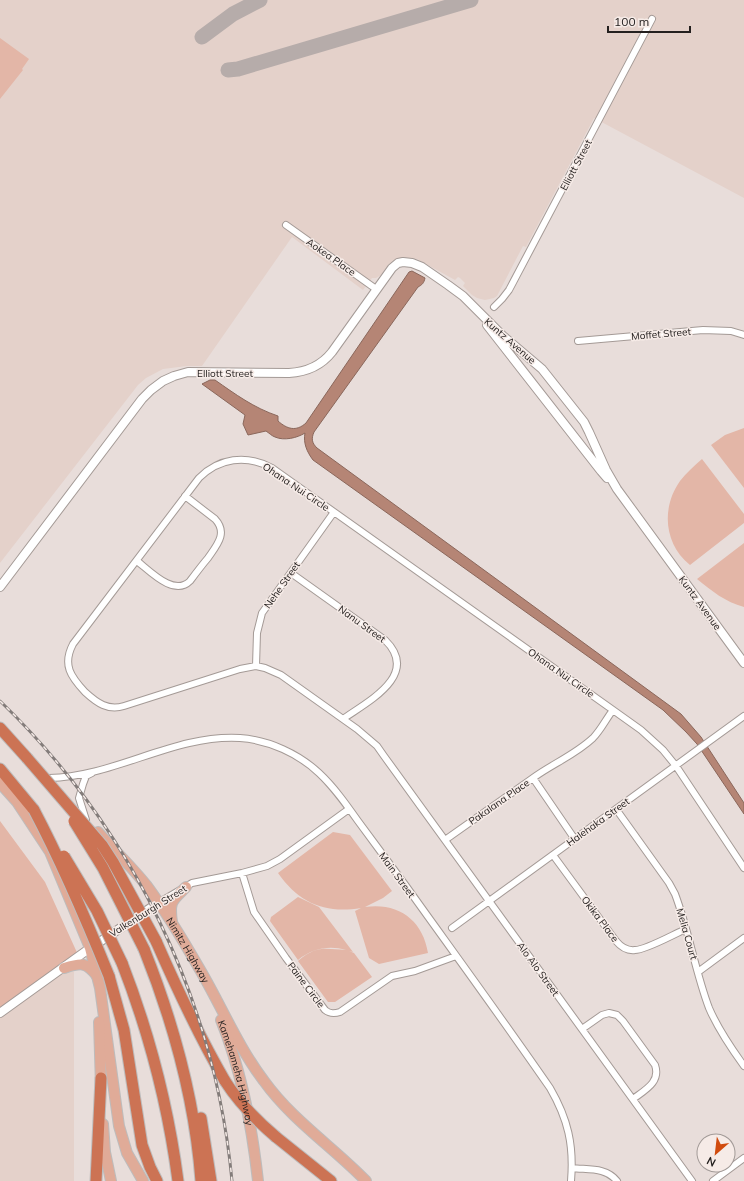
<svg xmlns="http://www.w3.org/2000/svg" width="744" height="1181" viewBox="0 0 744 1181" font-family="Mulish,sans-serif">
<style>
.built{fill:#e4d1ca}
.green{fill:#e3b6a7}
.water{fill:#b58575;stroke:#8a675b}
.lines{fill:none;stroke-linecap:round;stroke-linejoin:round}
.taxiway{stroke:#b6acaa;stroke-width:15}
.minor-casing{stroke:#a49a96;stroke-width:8}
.tertiary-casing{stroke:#a49a96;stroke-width:10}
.primary-casing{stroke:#bdbcbc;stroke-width:12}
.motorway-casing{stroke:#bdbcbc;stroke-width:13}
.minor{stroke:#fff;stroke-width:6}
.tertiary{stroke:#fff;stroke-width:8}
.primary{stroke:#e0ab98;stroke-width:10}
.motorway{stroke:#cc7354;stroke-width:11}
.rail-casing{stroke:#837c7a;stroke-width:3}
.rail{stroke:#f6ebe7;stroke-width:1.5;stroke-dasharray:4.5;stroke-linecap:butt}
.motorway-bridge-casing{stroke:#bdbcbc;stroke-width:13;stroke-linecap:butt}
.motorway-bridge{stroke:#cc7354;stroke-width:11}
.labels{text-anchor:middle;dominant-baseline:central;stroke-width:3;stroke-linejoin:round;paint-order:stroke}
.street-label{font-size:10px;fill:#24201f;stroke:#f6ebe7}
</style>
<rect width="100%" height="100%" fill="#e8ddda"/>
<!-- built -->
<path class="built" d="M0 0H744V198L594 118 526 247 523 246 497 296 494 298 485 300 477 298 472 295 463 286 465 283 460 278 458 277 455 280 417 259 409 258H398L394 261 389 264 381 275 376 278H372L363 290 292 237 202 366H187L163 369 146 378 138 385 0 563Z
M63 970 74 972V1181H0V1015Z"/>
<!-- green -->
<path class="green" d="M0 38 29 59 22 69 23 70 0 99Z
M744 428V488L711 445 725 435Z
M702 459 744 514V523L690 565C664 544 661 508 680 481 686 473 694 466 702 459Z
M744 543V607C725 602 712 591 697 579Z
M0 821 45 882 79 957 0 1013Z
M333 832 350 835 392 891 383 898 365 907C398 902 423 920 428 953L379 964 369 958 355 911 361 908C325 914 299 903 278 873Z
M298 897 319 907 353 952 349 951 354 953 372 977 335 1002H328L298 961C317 945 325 949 346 950 328 945 312 949 298 960L270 921 271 917Z"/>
<!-- water -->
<path class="water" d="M412 271 425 278C424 283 422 285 418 287L314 432C311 439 312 443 317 448L681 714 701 737 744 803V814L697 744 686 732 663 710 313 460C307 452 303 443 305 433 297 438 284 441 275 437 272 436 269 433 266 431L248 435 243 424 245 415 202 384 210 380H215C235 394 254 408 278 416V421C287 429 296 432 306 423L409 272Z"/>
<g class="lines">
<!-- taxiway -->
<path class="taxiway" d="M202 37 233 14 260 0
M228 70 238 69 471 0"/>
<!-- minor casing -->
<g class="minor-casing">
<path id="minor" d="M286 225 376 289
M494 307 502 299 509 290 652 19
M578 341 703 330 731 331 744 335
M137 561C150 571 174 597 190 581 196 573 202 565 208 558 217 545 228 533 215 519L185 496
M291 573 385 640C421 675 367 702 343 719
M256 666 257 633 262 613 334 512
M49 778C115 777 174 734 240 738 269 740 299 754 319 773 334 787 346 804 358 821 374 843 390 864 406 886 454 953 503 1020 550 1088 568 1119 574 1145 571 1181
M533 778C552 764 575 755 593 738 601 730 606 719 613 710
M616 809 669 883 675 894C689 931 695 971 709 1008 718 1029 731 1048 744 1066
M86 820 79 798 83 784 86 776 92 773
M445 840 533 778 574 838
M553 855 616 941C621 947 627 951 635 950 646 950 674 934 686 929
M242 873 254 912 286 958 325 1010C330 1014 334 1014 340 1012L392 976 415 971 456 956
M158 903 192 883 242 873 267 866 280 859 349 809
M452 928 744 716
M698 972 744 938
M582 1029 602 1015 609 1013 617 1015 623 1021 655 1065C661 1082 645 1090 633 1099
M572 1168C588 1170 606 1167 617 1181
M692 1181 384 756 377 746 357 729 281 675 265 668 256 666 240 669 124 706C108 711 97 703 85 692 71 677 62 665 73 644L199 478C219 458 246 454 272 468L613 710 641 730 663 750 676 766 744 868
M713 1181 744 1158"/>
</g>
<!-- tertiary casing -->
<g class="tertiary-casing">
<path id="tertiary" d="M487 325 601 471 607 478
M0 587 142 399 151 390 163 381 174 376 188 372 289 373C306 372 321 366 332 352L392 268 398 263 403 262 412 263 422 267 448 285 463 296 503 336 542 369 584 422 589 432 606 470 617 489 744 663
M0 1013 86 951 158 903"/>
</g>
<!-- primary casing -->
<g class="primary-casing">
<g id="primary">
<path d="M0 783 17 802 50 852 90 948 100 988 119 1126 127 1153 143 1181"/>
<path id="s1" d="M98 832C114 850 132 867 147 886 166 912 183 940 199 968 221 1005 238 1047 264 1081 292 1120 333 1147 366 1181"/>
<path d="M172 922C169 901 172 901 186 887"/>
<path d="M64 968C80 963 86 961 97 976"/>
<path id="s2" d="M221 1020C242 1072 252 1126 258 1181"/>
<path d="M99 1022 101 1086"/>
<path d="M103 1124 105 1152 111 1181"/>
</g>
</g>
<!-- motorway casing -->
<g class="motorway-casing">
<path id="motorway" d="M0 728 27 758
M0 769 34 810
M156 941C177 989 199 1036 225 1081
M144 949C174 1024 195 1101 201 1181
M122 963C150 1035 168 1105 178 1181
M109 976 124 1030 142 1145 150 1167 157 1181
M201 1118 211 1181
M276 1137 331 1181
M96 1181 101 1078"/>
</g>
<!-- minor -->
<use href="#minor" class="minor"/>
<!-- tertiary -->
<use href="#tertiary" class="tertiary"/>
<!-- primary -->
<use href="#primary" class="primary"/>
<!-- motorway -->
<use href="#motorway" class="motorway"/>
<!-- rail casing -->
<g class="rail-casing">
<path id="rail" d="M0 701C132 828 215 1000 232 1181"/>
</g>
<!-- rail -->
<use href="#rail" class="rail"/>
<!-- motorway-bridge casing -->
<g class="motorway-bridge-casing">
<path id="motorway-bridge" d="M27 758 102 845 113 862 156 941
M34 810C63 865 86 919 109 976
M74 821 103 868 144 949
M64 856 97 911 122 963
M225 1081C239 1103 256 1120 276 1137"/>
</g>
<!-- motorway-bridge -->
<use href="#motorway-bridge" class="motorway-bridge"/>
</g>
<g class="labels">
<!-- street labels -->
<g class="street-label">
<text transform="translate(576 165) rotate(-62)">Elliott Street</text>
<text transform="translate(331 257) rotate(35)">Aokea Place</text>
<text transform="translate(661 334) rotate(-5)">Moffet Street</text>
<text transform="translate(510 341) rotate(41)">Kuntz Avenue</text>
<text x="225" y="373">Elliott Street</text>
<text transform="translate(296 487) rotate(34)">Ohana Nui Circle</text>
<text transform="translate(282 585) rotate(-55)">Nehe Street</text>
<text transform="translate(700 603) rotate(54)">Kuntz Avenue</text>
<text transform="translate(362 624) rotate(36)">Nanu Street</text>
<text transform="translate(561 673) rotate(35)">Ohana Nui Circle</text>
<text transform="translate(499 802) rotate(-35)">Pakalana Place</text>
<text transform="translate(598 822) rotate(-36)">Halehaka Street</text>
<text transform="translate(397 875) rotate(54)">Main Street</text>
<text transform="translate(148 911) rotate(-32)">Valkenburgh Street</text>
<text transform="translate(600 919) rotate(53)">Okika Place</text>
<text transform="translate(687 934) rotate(74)">Melia Court</text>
<text stroke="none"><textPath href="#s1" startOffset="149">Nimitz Highway</textPath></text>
<text transform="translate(538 969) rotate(54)">Alo Alo Street</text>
<text transform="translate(306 985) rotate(53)">Paine Circle</text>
<text stroke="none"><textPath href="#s2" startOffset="55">Kamehameha Highway</textPath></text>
</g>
</g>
<!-- north arrow -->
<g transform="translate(716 1153) rotate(208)"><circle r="19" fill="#f6ebe7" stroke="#a29a97"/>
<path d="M0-3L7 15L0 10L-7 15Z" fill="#d14b0e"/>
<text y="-6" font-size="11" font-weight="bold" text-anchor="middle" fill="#24201f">N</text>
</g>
<!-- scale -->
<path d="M608 26v6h82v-6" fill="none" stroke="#24201f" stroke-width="2"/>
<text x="614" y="26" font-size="12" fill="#24201f" stroke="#f6ebe7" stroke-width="3" paint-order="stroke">100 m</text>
</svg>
